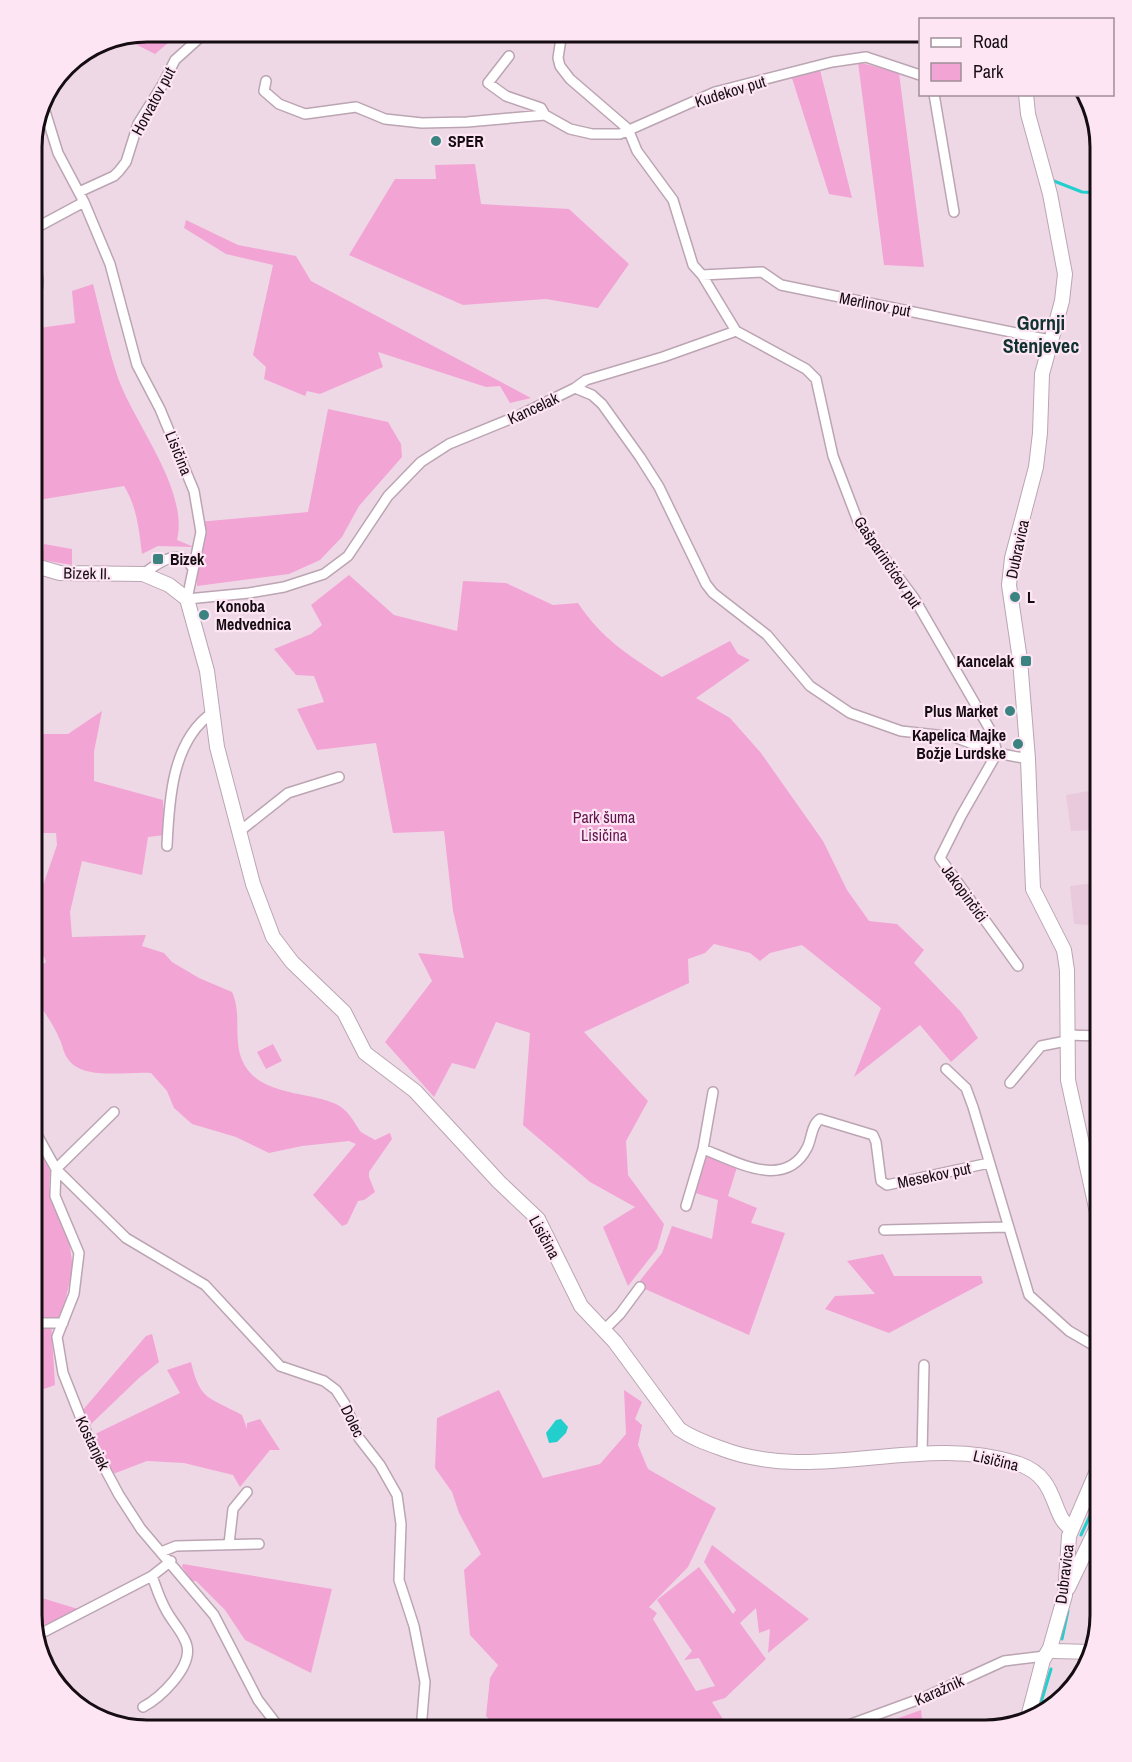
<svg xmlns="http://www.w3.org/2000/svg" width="1132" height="1762" viewBox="0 0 1132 1762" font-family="'Archivo Narrow',sans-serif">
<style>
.built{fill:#e8cadc}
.green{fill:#f2a4d5}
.water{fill:#22cfcd}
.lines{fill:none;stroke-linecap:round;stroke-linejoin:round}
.stream{stroke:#22cfcd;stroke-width:3}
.street-casing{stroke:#bba5b2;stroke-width:12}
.secondary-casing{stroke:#bba5b2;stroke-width:16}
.street{stroke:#fff;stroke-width:9}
.secondary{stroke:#fff;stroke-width:14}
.poi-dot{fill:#3a8381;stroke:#fde5f3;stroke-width:2}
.labels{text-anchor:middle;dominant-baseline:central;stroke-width:4.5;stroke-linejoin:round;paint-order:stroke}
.street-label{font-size:16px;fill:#150d12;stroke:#fde5f3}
.poi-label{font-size:16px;font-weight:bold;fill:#150d12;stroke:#fde5f3;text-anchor:start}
.park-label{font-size:16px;fill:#62154d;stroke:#fde5f3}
.quarter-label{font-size:20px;font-weight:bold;fill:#0f3231;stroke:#fde5f3}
.rim{fill:none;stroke:#150d12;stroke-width:3}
</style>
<rect width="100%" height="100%" fill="#efd8e6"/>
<!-- built -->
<path class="built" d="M1100 789V926L1074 924 1070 886 1095 883 1092 830 1071 831 1066 795Z"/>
<!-- green -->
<path class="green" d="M147 32H181L155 54 121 37Z
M858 62 899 73 924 267 884 265Z
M819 66 852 198 829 194 791 75Z
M475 164 481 204 569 209 629 264 598 308 546 299 463 305 349 255 395 179H436L435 165Z
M186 220 238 245 296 256 311 281 531 398 510 403 500 386 486 387 378 352 383 367 320 394 307 391 305 396 264 379 266 367 253 355 273 265 226 254 184 228Z
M93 284C101 315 108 348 118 378 135 425 189 490 177 540L194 547 158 546 142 554C139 530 137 507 124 486L38 500 32 498V329L75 323 72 291Z
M328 409 388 422 401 444 402 457 359 506 342 537 320 560 289 574 197 586 198 522 308 512Z
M44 544 72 549V565L42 560Z
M349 575 394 615 457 631 463 581 506 583 553 605 578 603C602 639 627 654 662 677L730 641 738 654 750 660 696 698 730 718 761 753 823 841 847 890 869 921 897 924 924 950 914 963 961 1012 978 1038 951 1062 920 1025 854 1077 881 1008 802 945 770 953 760 961 750 953 714 944 705 953 688 959 689 983 584 1032 648 1101 626 1141 628 1175 664 1224 657 1249 628 1286 603 1227 635 1207 590 1182 523 1125 530 1033 496 1022 475 1069 452 1063 434 1097 385 1042 432 981 418 953 464 958 453 911 444 831 393 833 376 743 317 750 297 709 324 702 314 676 296 675 274 649 311 634 322 625 311 605Z
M102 711 94 752V781L163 800 165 835 148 837 142 875 82 861 70 912 72 937 146 935 142 946 164 953 172 962 199 978 232 992C242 1013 233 1038 242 1060 257 1096 307 1091 336 1104 348 1110 353 1120 360 1131 363 1134 371 1137 375 1140L390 1133 392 1139 369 1172V1177L375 1192 364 1200 358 1201 347 1224 342 1226 313 1195 356 1144 349 1141 302 1146 269 1153 236 1137 192 1124 174 1108 167 1091 151 1073C127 1071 83 1081 68 1059 63 1053 63 1045 59 1038 55 1028 49 1019 43 1010L32 1012V972L46 962 32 928V917L57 845 56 833H32V734H68Z
M273 1044 282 1061 266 1069 257 1052Z
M40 1152 50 1171 49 1188 68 1235 73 1267 61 1319 32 1318V1157Z
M700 1153 738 1164 728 1196 757 1208 751 1223 785 1233 749 1335 645 1289 638 1283 662 1253 672 1226 712 1239 718 1200 692 1192Z
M883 1254 894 1276H981L983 1283 889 1333 825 1309 835 1296 875 1294 847 1261Z
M51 1320 55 1385 36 1392 32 1386V1331L38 1332Z
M152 1334 159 1362 139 1378 90 1425 82 1411 146 1336Z
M191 1362C200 1401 209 1397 242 1415L247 1429V1423L260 1419 280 1450H270L240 1487 233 1475 184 1463 147 1461 113 1474 93 1435 180 1393 167 1370Z
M499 1390 543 1478 600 1464 626 1434 624 1390 642 1402 635 1419 642 1425 638 1445 648 1469 716 1508 688 1567 649 1607 657 1613 653 1619 696 1691 715 1686 699 1658 684 1660 692 1651 657 1600 699 1567 733 1614 736 1610 704 1562 712 1545 809 1619 768 1653 770 1629 759 1633 756 1608 740 1623 766 1659 725 1698 712 1702 728 1727 718 1730H499L486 1716 490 1678 498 1665 470 1635 464 1570 481 1554 459 1513 452 1492 435 1468 437 1418Z
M183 1564 332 1589 311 1673 245 1640 225 1610 196 1581H192L182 1567Z
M32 1595 78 1609 36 1634 32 1615Z
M921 1710 923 1730H897L896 1719Z"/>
<!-- water -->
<path class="water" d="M561 1419 568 1427 566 1433 557 1442 549 1443 546 1433 556 1420Z"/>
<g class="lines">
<!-- stream -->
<path class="stream" d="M1054 181 1082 192 1100 193
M1081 1535 1100 1494
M1062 1639 1068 1611
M1036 1719 1051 1669"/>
<!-- street casing -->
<g class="street-casing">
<path id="street" d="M562 32 558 58 560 66 570 79 628 129 637 151 673 200 693 265 702 275 762 272 781 285 1050 340
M509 56 488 83 506 96 541 108 545 115
M266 81 264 91 279 104 305 114 356 107 385 119 422 123 467 122 545 115 570 129 592 134H620L715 92 832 62 866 57 920 75
M934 94 954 212
M79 192 114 176 119 171 126 162 138 124 163 84 175 60 206 32
M84 202 110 264 137 365 160 409 194 491 201 532 187 599 249 593 284 587 324 574 348 556 388 496 421 462 449 444 520 415 575 388 592 395 602 404 640 457 659 487 706 584 713 593 767 635 810 686 850 713 901 731 954 737 997 753 1028 759
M32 230 84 202 58 153 45 111
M32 308C38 289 42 279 32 261
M736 331 806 369 816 379 833 456 859 524 914 598 992 733 997 753 961 816 940 858 1018 966
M575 388 586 380 663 357 736 331 702 275
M143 574C157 564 179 546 192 567
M240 831 288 793 339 777
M167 846C169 800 172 741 212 713
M1066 1035 1100 1036
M946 1069 966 1088 973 1107 1029 1295 1069 1331 1100 1349
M1010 1083 1041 1046 1066 1041
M114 1112 56 1169 55 1196 79 1253 74 1294 57 1337 63 1373 80 1416 90 1441 119 1495 141 1529 214 1615 258 1700 281 1730
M32 1126 56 1169 126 1238 205 1285 280 1366 324 1381 336 1390 345 1404 359 1438 380 1465 397 1495 401 1524 399 1580 414 1626 425 1682 421 1730
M703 1149C735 1161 785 1191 807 1148 812 1139 811 1125 820 1119L873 1135 876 1142 881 1181 887 1185 989 1163
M686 1206 703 1149 713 1092
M884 1230 1007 1227
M32 1323H63
M604 1330 620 1314 640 1287
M922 1455 924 1365
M229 1544 233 1509 247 1492
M161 1552 176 1546 259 1544
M36 1636 152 1576 171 1561
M143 1707C160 1698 192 1668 187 1646 184 1633 172 1622 166 1610 160 1600 156 1587 152 1576
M835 1730 925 1697 1004 1661 1045 1656"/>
</g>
<!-- secondary casing -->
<g class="secondary-casing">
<path id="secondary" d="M1026 94 1028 114 1050 194 1065 274 1062 301 1042 374 1040 433 1036 467 1012 558 1009 585 1020 660 1028 759 1033 889 1064 950 1067 970 1068 1080 1100 1226
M32 565 60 573 143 574 169 585 187 599 207 671 217 747 253 884 273 937 292 962 344 1012 365 1053 415 1091 499 1182 538 1219 581 1306 615 1342 679 1429C692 1438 706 1443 720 1448 817 1486 921 1431 1019 1464 1060 1478 1050 1517 1072 1529
M1068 1588 1100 1521
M1050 1648 1055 1651 1091 1652
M1027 1721 1043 1660 1050 1648 1065 1595 1069 1536 1100 1464"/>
</g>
<!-- street -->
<use href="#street" class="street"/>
<!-- secondary -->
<use href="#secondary" class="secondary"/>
</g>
<!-- markers -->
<g class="poi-dot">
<circle cx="436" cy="141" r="6"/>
<rect x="152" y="553" width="12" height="12" rx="3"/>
<circle cx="1015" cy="597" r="6"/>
<circle cx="204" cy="615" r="6"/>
<rect x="1020" y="655" width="12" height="12" rx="3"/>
<circle cx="1010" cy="711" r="6"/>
<circle cx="1018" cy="744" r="6"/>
</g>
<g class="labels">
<!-- street labels -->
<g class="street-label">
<text transform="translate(730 91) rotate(-17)">Kudekov put</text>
<text transform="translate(153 101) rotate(-62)">Horvatov put</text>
<text transform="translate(875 304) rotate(11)">Merlinov put</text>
<text transform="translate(533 408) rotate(-25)">Kancelak</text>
<text transform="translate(179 453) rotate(68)">Lisičina</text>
<text transform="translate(1017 549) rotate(-78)">Dubravica</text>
<text transform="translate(888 562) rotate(56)">Gašparinčićev put</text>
<text transform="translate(87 573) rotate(1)">Bizek II.</text>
<text transform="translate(965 893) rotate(54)">Jakopinčići</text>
<text transform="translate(934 1175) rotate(-12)">Mesekov put</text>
<text transform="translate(545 1237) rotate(61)">Lisičina</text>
<text transform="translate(353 1421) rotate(64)">Dolec</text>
<text transform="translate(93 1443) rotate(64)">Kostanjek</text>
<text transform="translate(996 1460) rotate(13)">Lisičina</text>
<text transform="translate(1064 1574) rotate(-83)">Dubravica</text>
<text transform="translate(939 1690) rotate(-24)">Karažnik</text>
</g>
<!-- poi labels -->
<g class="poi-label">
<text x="448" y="141">SPER</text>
<text x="170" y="559">Bizek</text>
<text x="1027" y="597">L</text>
<text x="216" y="606">Konoba<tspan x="216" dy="18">Medvednica</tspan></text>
<text x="1014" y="661" text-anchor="end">Kancelak</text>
<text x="998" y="711" text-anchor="end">Plus Market</text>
<text x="1006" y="735" text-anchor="end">Kapelica Majke<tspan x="1006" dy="18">Božje Lurdske</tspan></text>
</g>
<!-- park labels -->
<g class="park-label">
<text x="604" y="817">Park šuma<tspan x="604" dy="18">Lisičina</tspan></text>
</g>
<!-- quarter labels -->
<g class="quarter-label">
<text x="1041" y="322">Gornji<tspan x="1041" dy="23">Stenjevec</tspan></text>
</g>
</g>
<!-- crop -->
<path d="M0 0H1132V1762H0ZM147 42H985A105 105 0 0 1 1090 147V1615A105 105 0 0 1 985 1720H147A105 105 0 0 1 42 1615V147A105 105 0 0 1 147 42Z" fill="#fde5f3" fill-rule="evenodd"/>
<path class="rim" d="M147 42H985A105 105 0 0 1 1090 147V1615A105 105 0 0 1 985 1720H147A105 105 0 0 1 42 1615V147A105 105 0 0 1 147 42Z"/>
<!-- legend -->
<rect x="919" y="18" width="195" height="78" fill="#fde5f3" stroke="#a08f99" stroke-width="1.5"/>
<rect x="931" y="38" width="30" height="9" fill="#ffffff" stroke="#a08f99" stroke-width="1.5"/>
<text x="973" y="48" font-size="18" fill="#150d12">Road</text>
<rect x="931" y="63" width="30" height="18" fill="#f2a4d5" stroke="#a08f99" stroke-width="1.5"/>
<text x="973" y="78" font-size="18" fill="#150d12">Park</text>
</svg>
